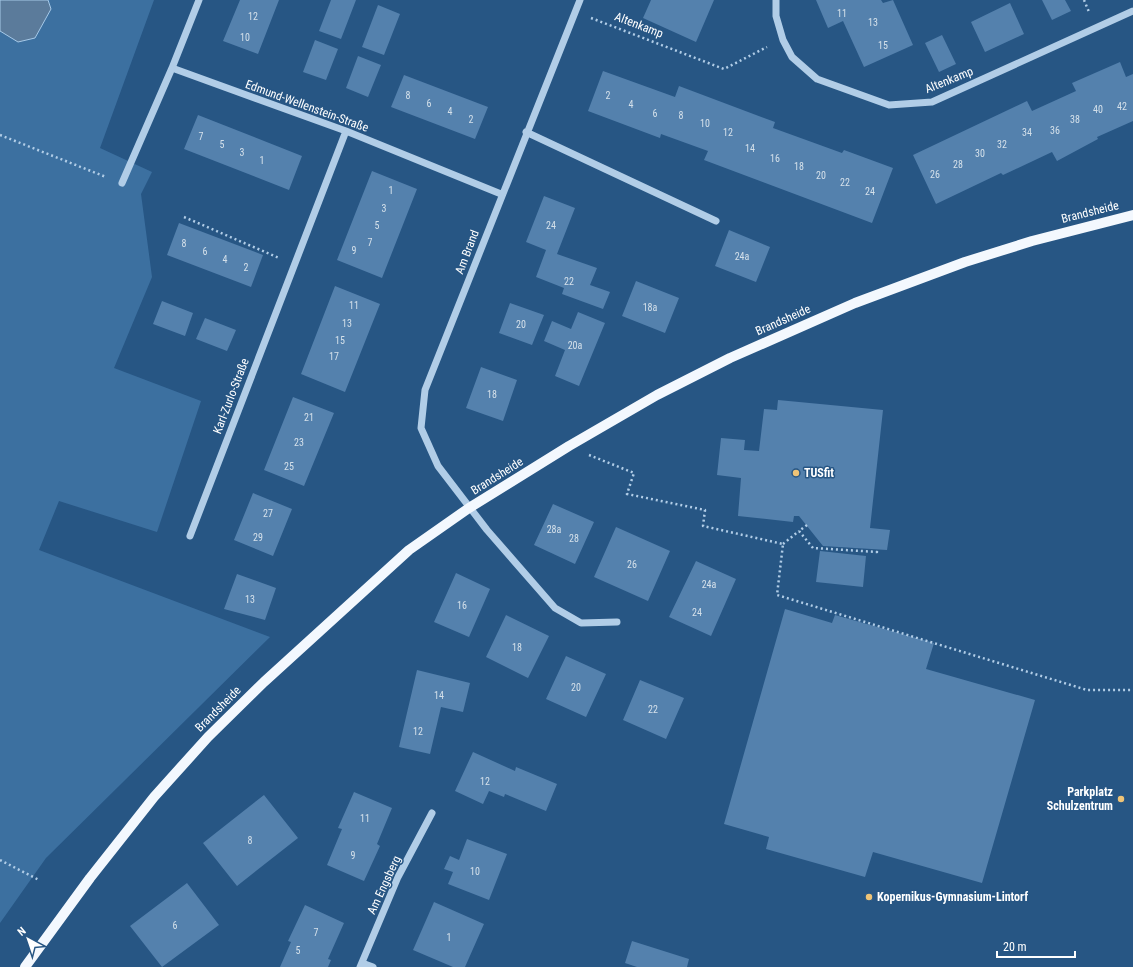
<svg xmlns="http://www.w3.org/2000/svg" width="1133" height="967" viewBox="0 0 1133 967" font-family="'Roboto Condensed',sans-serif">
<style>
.green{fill:#3c70a0}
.water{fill:#5b7b9b;stroke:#a6c9e8}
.building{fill:#5481ad}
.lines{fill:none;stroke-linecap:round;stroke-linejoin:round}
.path{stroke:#b1cde7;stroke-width:2.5;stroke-dasharray:2 3;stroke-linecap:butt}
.minor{stroke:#b1cde7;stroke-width:7}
.major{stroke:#f3f8fe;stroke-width:10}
.poi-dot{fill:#efc477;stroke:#275684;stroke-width:1.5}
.labels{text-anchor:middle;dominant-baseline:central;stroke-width:3;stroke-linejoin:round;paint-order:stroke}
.number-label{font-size:10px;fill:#d4e0ea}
.street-label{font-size:12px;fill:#fff;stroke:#275684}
.poi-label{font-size:12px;font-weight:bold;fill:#fff;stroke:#275684;text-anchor:start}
</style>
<rect width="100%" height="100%" fill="#275684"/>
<!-- green -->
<path class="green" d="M0 0H154L100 148 152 172 141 194 152 277 114 368 201 401 157 532 59 501 39 550 270 637 46 858 0 923Z"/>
<!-- water -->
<path class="water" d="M0 0H48L51 9 35 38 18 42 0 31Z"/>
<!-- building -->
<path class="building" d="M240 0H279L258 54 223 41Z
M331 0H356L341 39 319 31Z
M651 0H714L696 42 643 18Z
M816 0H881L883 3 893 0 913 45 864 67 843 21 828 28Z
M1042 0H1065L1071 11 1052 20Z
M1010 3 1024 34 985 52 971 22Z
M378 5 400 14 384 55 362 47Z
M942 35 956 64 939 72 925 43Z
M315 40 338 49 326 80 303 72Z
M358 56 381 65 368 97 346 88Z
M1120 62 1126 77 1133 74V121L1097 137 1098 139 1057 161 1052 152 1003 175 1001 173 936 204 913 155 1027 101 1032 111 1076 91 1072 83Z
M603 71 675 97 679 86 775 122 773 128 842 153 844 150 893 168 872 223 704 160 708 151 661 134 660 138 588 111Z
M404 75 488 107 475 139 391 107Z
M198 115 302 156 289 190 184 149Z
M372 171 417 189 382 278 337 260Z
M544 196 575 208 557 254 597 268 590 285 610 292 603 309 562 294 564 288 536 277 546 250 526 242Z
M179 223 263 255 251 287 167 255Z
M729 230 770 247 756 282 715 266Z
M636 281 679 298 665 333 622 316Z
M335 286 380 304 345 392 301 374Z
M162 301 193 313 185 336 153 324Z
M510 303 544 315 532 345 499 333Z
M578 312 605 323 579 386 555 376 565 350 544 341 552 321 571 329Z
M205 318 236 330 227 351 196 339Z
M481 367 517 380 503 421 466 408Z
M293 397 334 413 304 486 264 470Z
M778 400 883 410 870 528 890 530 887 550 823 546 799 516H794L793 522 738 516 741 478 717 475 721 438 745 440 744 450 759 451 764 409 777 410Z
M253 493 292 509 273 556 234 540Z
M553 504 594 522 575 564 534 545Z
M616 527 670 551 648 601 594 577Z
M820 551 866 556 863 587 816 582Z
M696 561 736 579 711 636 669 617Z
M456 573 490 589 469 637 434 622Z
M237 574 276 588 265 620 224 609Z
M785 609 832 623 835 615 934 643 926 669 1035 700 982 883 873 852 865 877 766 849 769 837 724 824Z
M506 615 549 636 528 678 486 657Z
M566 656 606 674 586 717 546 699Z
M417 670 470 683 463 712 441 707 430 754 399 747Z
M640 680 684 698 666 739 623 720Z
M473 752 515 771 516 767 557 784 546 811 505 794 504 797 489 791 483 804 455 791Z
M354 792 392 808 377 844 380 846 364 881 327 865 342 829 338 828Z
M264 795 298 838 237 886 203 843Z
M467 839 507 854 489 900 448 884 453 872 444 869 450 856 459 860Z
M187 883 219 925 162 967 130 926Z
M434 902 484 924 465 967H453L413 950Z
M305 905 344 923 328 959 331 960 328 967H280L291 942 288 941Z
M632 941 689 959 687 967H637L625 963Z"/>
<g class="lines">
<!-- path -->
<path class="path" d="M1084 0 1089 12
M591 18 724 69 767 47
M0 135 106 177
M184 217 279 258
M589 455 634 473 627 494 705 510 703 526 783 544 777 595 1087 690H1133
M807 525 799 531 813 548 877 552 876 549
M783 544 799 531
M0 860 39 880"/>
<!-- minor -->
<path class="minor" d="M199 0 172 68 346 131 501 194
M580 0 425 390 421 428 438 466 487 530 555 608 581 623 617 622
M776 0V16L783 40 792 57 817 79 889 105 932 102 1133 11
M526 132 716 221
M122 183 172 68
M190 536 346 131
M362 963 373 967
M360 967 398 877 432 813"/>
<!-- major -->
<path class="major" d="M25 967 90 878 154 797 208 737 264 682 409 550 469 508 569 446 657 395 730 358 855 303 965 262 1032 241 1133 215"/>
</g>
<!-- markers -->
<g class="poi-dot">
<circle cx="796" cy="473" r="4"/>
<circle cx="1121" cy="799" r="4"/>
<circle cx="869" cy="897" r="4"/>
</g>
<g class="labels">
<!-- number labels -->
<g class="number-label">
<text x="842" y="13">11</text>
<text x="253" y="16">12</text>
<text x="873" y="22">13</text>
<text x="245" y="37">10</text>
<text x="883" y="45">15</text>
<text x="408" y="95">8</text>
<text x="608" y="95">2</text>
<text x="429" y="103">6</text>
<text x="631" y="104">4</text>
<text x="1122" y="106">42</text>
<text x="1098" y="109">40</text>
<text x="450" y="111">4</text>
<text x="655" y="113">6</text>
<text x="681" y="115">8</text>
<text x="471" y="119">2</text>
<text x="1075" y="119">38</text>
<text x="705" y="123">10</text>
<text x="1055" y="130">36</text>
<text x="728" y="132">12</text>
<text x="1027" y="132">34</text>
<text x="201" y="136">7</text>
<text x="222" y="144">5</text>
<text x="1002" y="144">32</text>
<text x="750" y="148">14</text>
<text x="242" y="152">3</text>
<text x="980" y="153">30</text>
<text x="775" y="158">16</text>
<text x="262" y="160">1</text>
<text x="958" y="164">28</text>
<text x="799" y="166">18</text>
<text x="935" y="174">26</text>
<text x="821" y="175">20</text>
<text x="845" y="182">22</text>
<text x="391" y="190">1</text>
<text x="870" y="191">24</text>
<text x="384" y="208">3</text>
<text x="377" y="225">5</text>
<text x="551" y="225">24</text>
<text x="370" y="242">7</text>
<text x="184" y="243">8</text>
<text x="354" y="250">9</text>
<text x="205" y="251">6</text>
<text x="742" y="256">24a</text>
<text x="225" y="259">4</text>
<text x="246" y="267">2</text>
<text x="569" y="281">22</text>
<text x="354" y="305">11</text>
<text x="650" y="307">18a</text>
<text x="347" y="323">13</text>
<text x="521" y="324">20</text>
<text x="340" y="340">15</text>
<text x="575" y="345">20a</text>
<text x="334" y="356">17</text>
<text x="492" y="394">18</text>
<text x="309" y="417">21</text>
<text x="299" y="442">23</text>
<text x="289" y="466">25</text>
<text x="268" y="513">27</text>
<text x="554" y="529">28a</text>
<text x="258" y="537">29</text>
<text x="574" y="538">28</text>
<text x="632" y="564">26</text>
<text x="709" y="584">24a</text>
<text x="250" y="599">13</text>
<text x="462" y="605">16</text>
<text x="697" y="612">24</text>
<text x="517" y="647">18</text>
<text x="576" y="687">20</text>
<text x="439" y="695">14</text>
<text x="653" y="709">22</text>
<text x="418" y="731">12</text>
<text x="485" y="781">12</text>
<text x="365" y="818">11</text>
<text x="250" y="840">8</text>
<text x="353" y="855">9</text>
<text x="475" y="871">10</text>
<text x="175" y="925">6</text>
<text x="316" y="932">7</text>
<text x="449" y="937">1</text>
<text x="298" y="950">5</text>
</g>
<!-- street labels -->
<g class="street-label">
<text transform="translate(639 25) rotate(21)">Altenkamp</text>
<text transform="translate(949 80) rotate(-22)">Altenkamp</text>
<text transform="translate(307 106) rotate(20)">Edmund-Wellenstein-Straße</text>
<text transform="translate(1090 212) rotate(-14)">Brandsheide</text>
<text transform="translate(467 252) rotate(-69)">Am Brand</text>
<text transform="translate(783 320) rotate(-24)">Brandsheide</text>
<text transform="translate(231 396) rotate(-69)">Karl-Zurlo-Straße</text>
<text transform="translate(497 476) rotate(-32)">Brandsheide</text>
<text transform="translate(218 709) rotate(-45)">Brandsheide</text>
<text transform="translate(384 885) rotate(-65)">Am Engsberg</text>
</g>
<!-- poi labels -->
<g class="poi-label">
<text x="804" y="473">TUSfit</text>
<text x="1113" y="792" text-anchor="end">Parkplatz<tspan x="1113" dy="14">Schulzentrum</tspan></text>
<text x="877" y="897">Kopernikus-Gymnasium-Lintorf</text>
</g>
</g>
<!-- north arrow -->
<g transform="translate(28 939) rotate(320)" stroke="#275684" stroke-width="3" paint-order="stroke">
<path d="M0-3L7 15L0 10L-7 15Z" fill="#ffffff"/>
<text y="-6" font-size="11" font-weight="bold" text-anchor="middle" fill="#ffffff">N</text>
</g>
<!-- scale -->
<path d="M997 951v6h78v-6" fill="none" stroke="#ffffff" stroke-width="2"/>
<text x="1003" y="951" font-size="12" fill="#ffffff" stroke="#275684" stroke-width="3" paint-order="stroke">20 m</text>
</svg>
